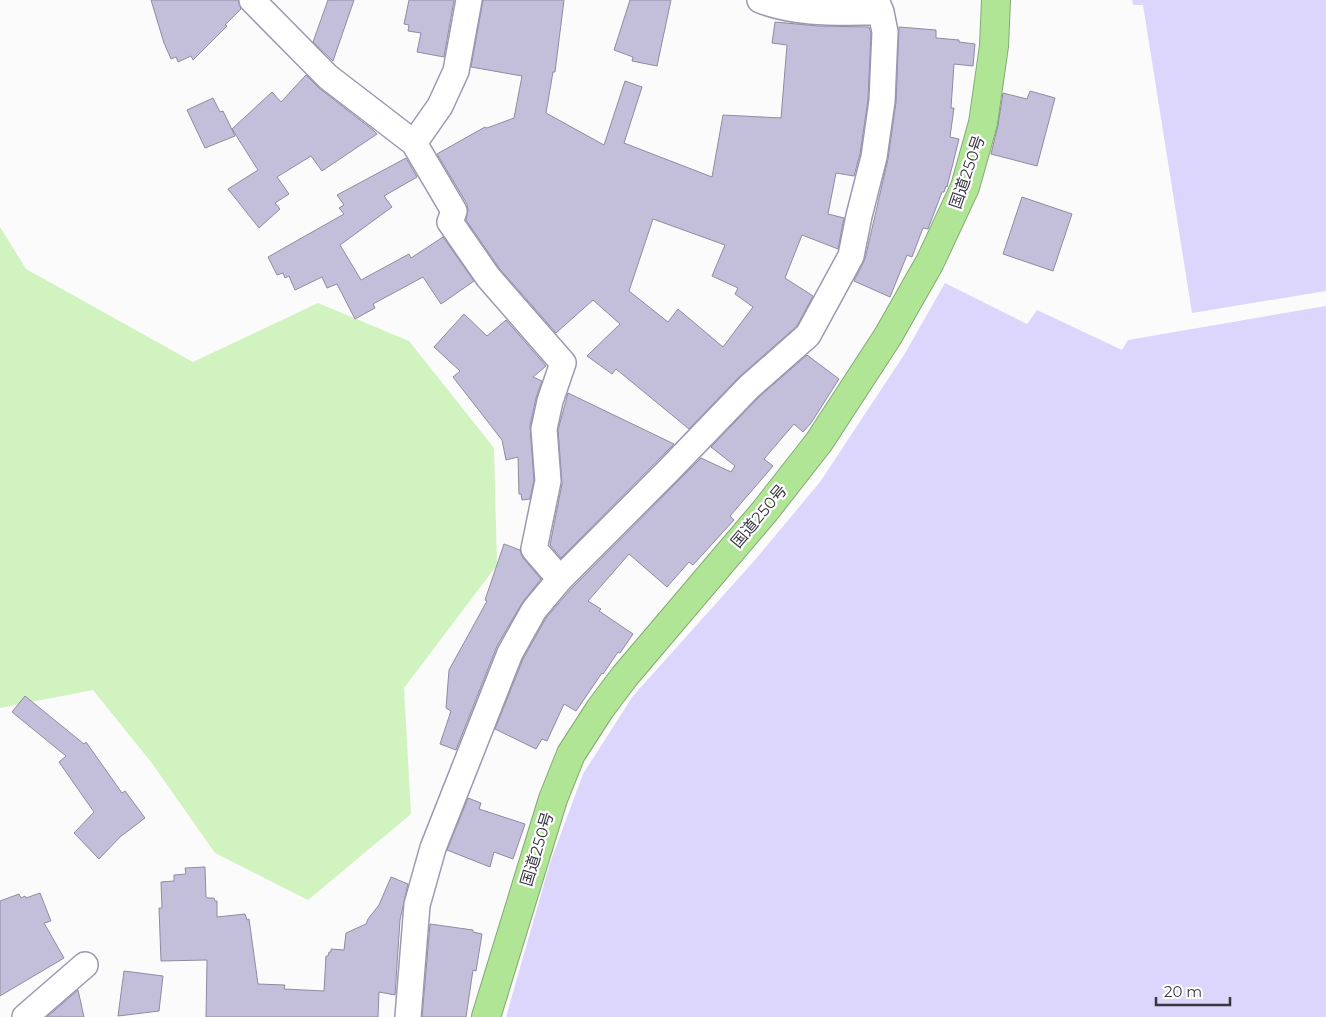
<svg xmlns="http://www.w3.org/2000/svg" width="1326" height="1017" viewBox="0 0 1326 1017" font-family="Montserrat,'Noto Sans JP',sans-serif">
<style>
.green{fill:#d0f3bf}
.water{fill:#dcd5fc}
.building{fill:#c3bed9;stroke:#908ba4;fill-rule:evenodd}
.lines{fill:none;stroke-linecap:round;stroke-linejoin:round}
.minor-casing{stroke:#9d98b2;stroke-width:28}
.highway-casing{stroke:#85a877;stroke-width:30}
.minor{stroke:#fff;stroke-width:25}
.highway{stroke:#afe594;stroke-width:28}
.labels{text-anchor:middle;dominant-baseline:central;stroke-width:4.5;stroke-linejoin:round;paint-order:stroke}
.street-label{font-size:16px;fill:#383641;stroke:#fff}
</style>
<rect width="100%" height="100%" fill="#fbfbfb"/>
<!-- green -->
<path class="green" d="M0 227 26 269 193 362 318 303 409 341 494 448 497 565 404 688 411 814 308 900 215 853 151 762 93 690 0 708Z"/>
<!-- water -->
<path class="water" d="M1132 0H1326V291L1192 313 1143 5H1133Z
M945 283 1027 324 1037 310 1122 350 1128 340 1326 306V1017H506L550 863 583 774 633 696 755 560 820 482 904 355Z"/>
<!-- building -->
<path class="building" d="M151 0H238L241 9 225 25 227 26 193 60 191 56 178 62 176 57 171 59 164 43Z
M328 0H354L333 61 313 42Z
M409 0H454L444 57 417 52 421 33 408 31 409 25 404 24Z
M483 0H564L555 72H553L546 113 604 145 625 81 642 87 624 143 712 177 723 115 781 118 787 45 772 43 775 22 818 26 869 27 871 33 868 100 860 154 854 176 836 173 828 214 844 218 838 249 802 235 785 278 813 296 797 326 739 377 689 429 616 369 612 374 587 356 620 324 593 300 556 333 499 268 466 220 468 210 467 204 437 154 485 127 487 128 514 118 522 76 471 67ZM653 219 725 245 712 276 738 288 735 294 753 307 723 347 678 309 668 322 629 291Z
M630 0H671L657 66 632 61 633 57 614 50Z
M899 27 936 30V38L959 40V42L975 44 973 66 954 64 951 108H954L950 137 959 139 947 187 946 186 944 192H942L928 229 923 228 912 257 907 255 890 297 854 281 865 259 888 159 896 102Z
M306 75 319 88 373 130 377 134 322 171 311 156 277 177 289 194 275 203 280 209 259 228 228 189 258 170 232 129 272 92 281 102Z
M1030 91 1055 98 1037 166 991 154 998 125 1003 93 1027 99Z
M213 98 220 112 223 111 235 136 205 148 187 110Z
M406 158 417 177 384 196 392 207 340 245 361 280 409 254 411 258 443 237 474 281 441 304 423 277 373 304 375 308 355 319 337 284 327 288 322 277 295 290 289 276 285 278 283 273 277 275 268 257 344 214 339 208 344 205 337 195Z
M1022 197 1072 214 1053 271 1003 254Z
M464 314 487 336 506 320 546 366 533 377 542 381 536 398 530 426 534 480 530 499 522 500 521 494H519L518 457 506 460 502 440 453 377 460 371 434 347Z
M807 355 839 379 811 423 803 432 794 424 764 459 773 466 730 516 734 520 693 565 689 562 667 587 629 554 588 601 601 609 599 611 633 634 620 653 618 652 603 674 602 673 576 711 564 704 547 741 542 739 536 749 495 729 523 659 546 618 571 589 701 458 731 472 735 466 711 447 759 397Z
M568 393 674 444 561 558 550 545 562 484 558 430Z
M504 544 520 550 523 558 541 579 522 603 497 646 456 750 440 744 451 711 446 708 449 670 487 601 485 600Z
M25 696 84 744 86 742 122 793 125 791 145 818 120 837 99 859 74 833 94 812 59 762 66 756 12 712Z
M468 798 481 803 479 809 525 824 513 859 494 852 490 867 447 850Z
M205 867 206 897 208 898H214L215 901H217V917L245 914 247 920 249 919 258 984 285 985 284 989 324 991 326 956H328L329 952H331V949L344 950 346 933 366 924 368 919 379 905 391 877 408 884 400 920 395 995 379 992 378 1017H206L207 960 161 961 159 908H162L161 882 174 881V875L186 874 185 868Z
M40 893 51 921 44 923 64 958 0 996V901L19 894 21 898 25 896 26 898Z
M430 924 473 930V932L482 934 476 971 473 970 466 1017H422Z
M124 971 163 976 159 1011 118 1016Z
M78 990 84 1017H47Z"/>
<g class="lines">
<!-- minor casing -->
<g class="minor-casing">
<path id="minor" d="M252 0 328 77 414 143 454 211 450 222 488 277 563 363 550 401 544 429 548 481 534 549 560 579
M760 0C798 15 840 12 881 12
M414 143 440 106 456 71 469 0
M25 1017 85 965
M408 1017 417 905 433 848 510 653 534 610 560 579 668 471 749 387 808 335 851 256 859 216 874 157 882 101 885 32 881 12 876 0"/>
</g>
<!-- highway casing -->
<g class="highway-casing">
<path id="highway" d="M486 1017 553 799 571 754 600 709 624 677 765 511 819 442 888 336 930 262 965 187 983 123 994 46 996 0"/>
</g>
<!-- minor -->
<use href="#minor" class="minor"/>
<!-- highway -->
<use href="#highway" class="highway"/>
</g>
<g class="labels">
<!-- street labels -->
<g class="street-label">
<text transform="translate(967 172) rotate(-71)">国道250号</text>
<text transform="translate(759 516) rotate(-50)">国道250号</text>
<text transform="translate(537 849) rotate(-73)">国道250号</text>
</g>
</g>
<!-- scale -->
<path d="M1156 997v8h74v-8" fill="none" stroke="#383641" stroke-width="2.5"/>
<text x="1164" y="997" font-size="15" fill="#383641" stroke="#ffffff" stroke-width="4" paint-order="stroke">20 m</text>
</svg>
